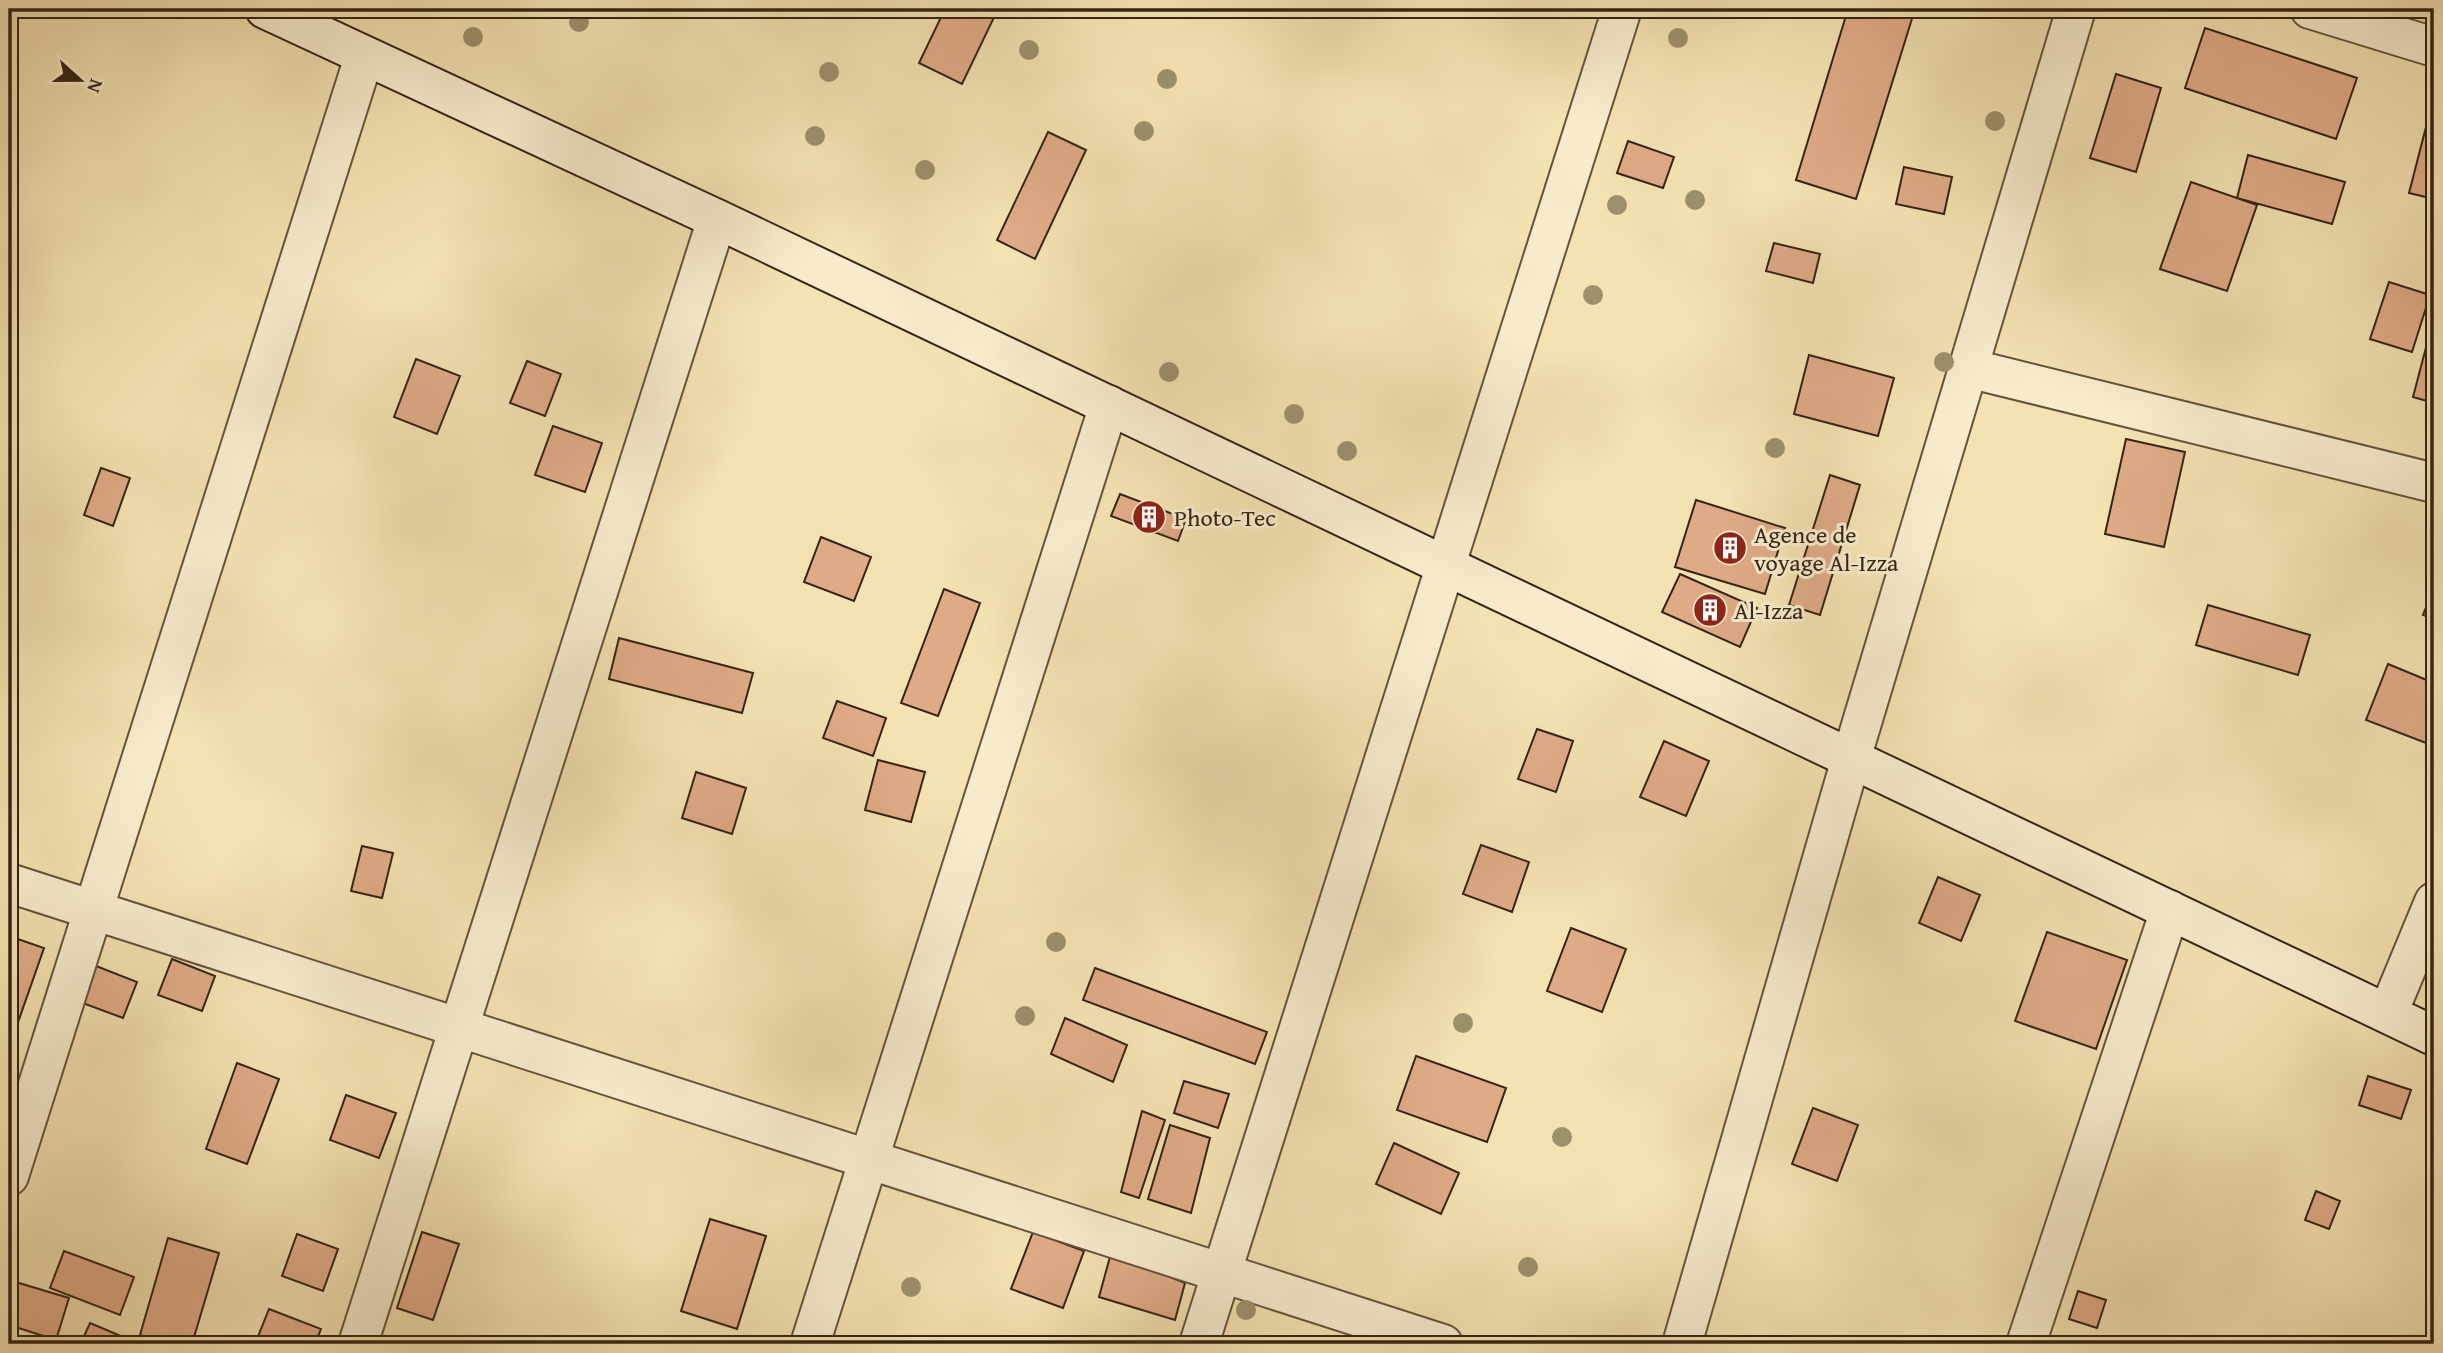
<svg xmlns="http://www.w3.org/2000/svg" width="2443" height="1353" viewBox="0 0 2443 1353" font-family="'Gentium Book Plus',serif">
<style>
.building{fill:#dfab87;stroke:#352413;stroke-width:2}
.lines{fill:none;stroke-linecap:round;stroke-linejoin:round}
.street-casing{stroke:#65543b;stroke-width:42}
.secondary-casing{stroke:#352413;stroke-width:42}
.street{stroke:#f8eccd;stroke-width:38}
.secondary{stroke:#f8eccd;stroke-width:38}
.tree{fill:#9d906c}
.labels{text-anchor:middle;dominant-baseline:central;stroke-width:6;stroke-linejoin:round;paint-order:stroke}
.poi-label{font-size:24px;fill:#352413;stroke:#f8eccd;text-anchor:start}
</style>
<rect width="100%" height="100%" fill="#f4e2b2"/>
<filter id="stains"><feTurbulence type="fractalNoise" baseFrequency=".00286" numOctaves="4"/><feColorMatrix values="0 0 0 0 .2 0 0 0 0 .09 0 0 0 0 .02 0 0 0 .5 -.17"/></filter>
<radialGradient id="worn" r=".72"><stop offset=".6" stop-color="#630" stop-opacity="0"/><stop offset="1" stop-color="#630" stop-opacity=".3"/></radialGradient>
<!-- building -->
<path class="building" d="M945 9H998L962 84 919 63Z
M1848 9H1915L1856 199 1796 180Z
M2205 28 2357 78 2336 139 2185 88Z
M2116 74 2161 88 2136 172 2090 158Z
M2434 96V199L2409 193Z
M1048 132 1086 150 1035 259 997 240Z
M1628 141 1674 157 1663 188 1617 173Z
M2248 155 2345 182 2332 224 2237 198Z
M1904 167 1952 177 1944 214 1896 204Z
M2191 182 2257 205 2227 291 2160 269Z
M1774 243 1820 254 1813 283 1766 271Z
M2389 282 2430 295 2412 352 2370 339Z
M2429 336 2434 338V403L2413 397Z
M1809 355 1894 378 1878 436 1794 414Z
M416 359 460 376 437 434 394 417Z
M527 361 561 374 545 416 510 403Z
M553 426 602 443 585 492 535 475Z
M2126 439 2185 452 2164 547 2105 534Z
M101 468 130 478 113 526 84 515Z
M1830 475 1860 485 1820 615 1789 605Z
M1120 494 1186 519 1178 541 1111 516Z
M1696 500 1785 528 1765 594 1675 567Z
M821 537 871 557 854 601 804 582Z
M1680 574 1757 608 1740 647 1662 612Z
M2434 587V619L2423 615Z
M944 589 980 603 938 716 901 703Z
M2208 605 2310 635 2298 675 2196 645Z
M619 638 753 673 742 713 609 679Z
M2388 664 2434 683V746L2366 720Z
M837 701 886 718 873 756 823 738Z
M1537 729 1573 741 1556 792 1518 779Z
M1664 741 1709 761 1686 816 1640 797Z
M878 760 925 772 911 822 865 810Z
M696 772 746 788 732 834 682 818Z
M1481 845 1529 862 1512 912 1463 894Z
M362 846 393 853 382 898 351 891Z
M1938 877 1980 895 1961 941 1919 923Z
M1571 928 1626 949 1602 1012 1547 991Z
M2047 932 2127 960 2096 1049 2015 1021Z
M9 936 44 948 9 1048Z
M172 959 215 976 202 1011 158 995Z
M91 964 137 982 123 1018 77 1001Z
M1095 968 1267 1032 1255 1064 1083 1000Z
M1065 1018 1127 1045 1113 1082 1051 1054Z
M1416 1056 1506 1088 1487 1142 1397 1110Z
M237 1063 279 1079 247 1164 206 1149Z
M2368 1076 2411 1090 2401 1119 2359 1105Z
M1184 1081 1229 1094 1218 1128 1174 1113Z
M346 1095 396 1113 379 1158 330 1140Z
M1813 1108 1858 1125 1837 1181 1792 1164Z
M1142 1111 1165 1120 1139 1198 1121 1192Z
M1170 1125 1210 1138 1191 1213 1148 1199Z
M1394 1143 1459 1173 1441 1214 1376 1184Z
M2316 1191 2340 1201 2329 1229 2305 1220Z
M710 1219 766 1236 737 1329 681 1311Z
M422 1232 459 1244 433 1320 397 1308Z
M1033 1232 1084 1251 1063 1308 1011 1289Z
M297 1234 338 1249 323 1291 282 1276Z
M168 1238 219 1253 192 1344H170L140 1335Z
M64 1251 134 1277 120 1315 50 1288Z
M1111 1253 1185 1283 1175 1320 1099 1297Z
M9 1280 69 1298 56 1340 9 1325Z
M2078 1291 2106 1300 2097 1328 2069 1319Z
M269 1309 321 1329 315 1344H255Z
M90 1323 135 1342 134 1344 81 1343Z"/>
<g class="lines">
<!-- street casing -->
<g class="street-casing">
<path id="street" d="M2310 9 2434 47
M1968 368 2434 483
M9 883 1443 1344
M2388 1013 2434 902
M9 1176 364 57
M358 1344 717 219
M810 1344 1109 405
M1199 1344 1622 9
M1682 1344 1851 759 2076 9
M2026 1344 2170 910"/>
</g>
<!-- secondary casing -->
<g class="secondary-casing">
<path id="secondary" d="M265 9 717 219 2434 1036"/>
</g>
<!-- street -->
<use href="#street" class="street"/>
<!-- secondary -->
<use href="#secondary" class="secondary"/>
</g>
<!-- trees -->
<g class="tree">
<circle cx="579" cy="22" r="10"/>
<circle cx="473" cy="37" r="10"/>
<circle cx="1678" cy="38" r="10"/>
<circle cx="1029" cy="50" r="10"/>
<circle cx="829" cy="72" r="10"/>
<circle cx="1167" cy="79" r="10"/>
<circle cx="1995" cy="121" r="10"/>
<circle cx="1144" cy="131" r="10"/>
<circle cx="815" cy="136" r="10"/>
<circle cx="925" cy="170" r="10"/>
<circle cx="1695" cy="200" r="10"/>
<circle cx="1617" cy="205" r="10"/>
<circle cx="1593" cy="295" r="10"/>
<circle cx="1944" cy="362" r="10"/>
<circle cx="1169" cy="372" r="10"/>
<circle cx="1294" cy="414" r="10"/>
<circle cx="1775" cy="448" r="10"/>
<circle cx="1347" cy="451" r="10"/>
<circle cx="1056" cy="942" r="10"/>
<circle cx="1025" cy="1016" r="10"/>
<circle cx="1463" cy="1023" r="10"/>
<circle cx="1562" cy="1137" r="10"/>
<circle cx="1528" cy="1267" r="10"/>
<circle cx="911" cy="1287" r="10"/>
<circle cx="1246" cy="1310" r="10"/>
</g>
<!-- icons -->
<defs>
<g id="building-disc" transform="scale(1.75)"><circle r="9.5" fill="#8f2418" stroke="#f8eccd"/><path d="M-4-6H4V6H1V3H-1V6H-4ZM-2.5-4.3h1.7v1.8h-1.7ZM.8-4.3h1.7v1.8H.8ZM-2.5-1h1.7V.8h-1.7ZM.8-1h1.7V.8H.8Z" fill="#fff"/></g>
</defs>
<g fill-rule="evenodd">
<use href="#building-disc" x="1149" y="517"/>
<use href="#building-disc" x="1730" y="548"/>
<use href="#building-disc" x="1710" y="610"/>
</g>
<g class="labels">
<!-- poi labels -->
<g class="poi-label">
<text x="1174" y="517">Photo-Tec</text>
<text x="1754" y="534">Agence de<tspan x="1754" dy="28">voyage Al-Izza</tspan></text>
<text x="1734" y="610">Al-Izza</text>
</g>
</g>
<!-- margin -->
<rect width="2443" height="1353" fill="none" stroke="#f4e2b2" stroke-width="35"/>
<rect x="10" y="10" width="2422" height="1332" fill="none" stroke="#352413" stroke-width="3.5"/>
<rect x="18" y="18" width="2408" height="1318" fill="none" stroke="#352413" stroke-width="2"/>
<!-- north arrow -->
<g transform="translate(80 80) rotate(111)" stroke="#f8eccd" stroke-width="5" paint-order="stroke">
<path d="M0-5L12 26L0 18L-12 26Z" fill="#352413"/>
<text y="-10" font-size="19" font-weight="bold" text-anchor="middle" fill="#352413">N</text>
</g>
<rect width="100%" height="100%" filter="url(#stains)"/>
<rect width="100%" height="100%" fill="url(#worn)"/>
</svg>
